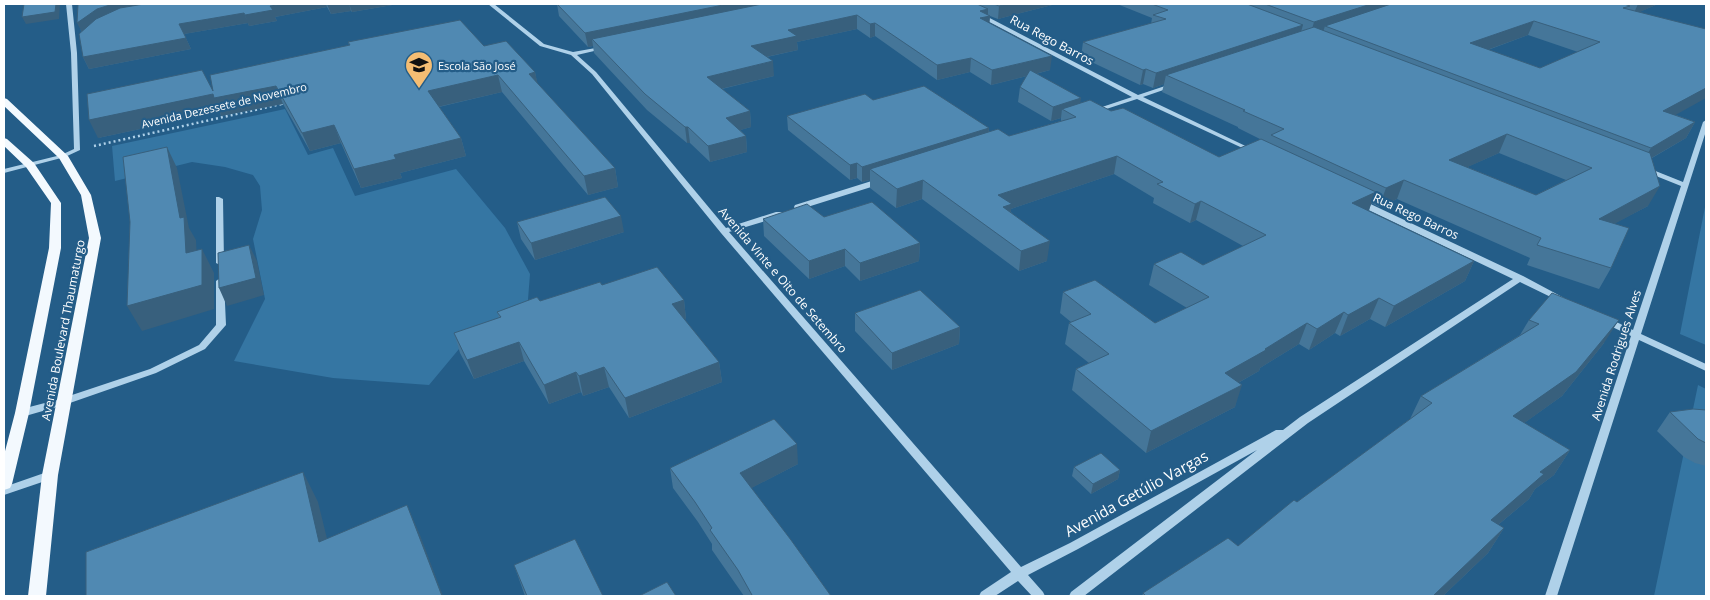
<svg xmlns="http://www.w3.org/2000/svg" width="1710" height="600" viewBox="0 0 1710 600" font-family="'Open Sans',sans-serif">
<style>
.green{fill:#3576a3}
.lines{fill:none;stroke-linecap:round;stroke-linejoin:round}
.path-far1{stroke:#afd1e9;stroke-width:2;stroke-dasharray:2 2.5;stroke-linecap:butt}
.path{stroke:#afd1e9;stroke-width:2.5;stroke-dasharray:2 3;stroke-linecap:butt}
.minor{fill:#afd1e9;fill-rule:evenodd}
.major{fill:#f3f9fe;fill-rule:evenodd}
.wall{fill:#457699;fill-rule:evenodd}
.shaded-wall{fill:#38607d}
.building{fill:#5089b2;stroke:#38607d;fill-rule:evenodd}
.labels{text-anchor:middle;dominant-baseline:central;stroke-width:4.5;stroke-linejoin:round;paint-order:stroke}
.far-poi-label{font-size:11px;fill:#fff;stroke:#245d88;text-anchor:start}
.far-street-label{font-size:11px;fill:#fff;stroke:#245d88}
.street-label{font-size:12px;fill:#fff;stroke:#245d88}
.near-street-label{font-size:15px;fill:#fff;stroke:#245d88}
</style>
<rect width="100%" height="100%" fill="#245d88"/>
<!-- green -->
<path class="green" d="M285 109 308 155 333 148 355 196 456 169 505 228 530 274 527 312 474 331 429 385 333 378 234 361 265 299 253 239 262 210 260 186 253 175 225 167 192 162 115 181 112 146Z
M1706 202V345L1680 334Z
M1698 385 1706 389V596H1654Z"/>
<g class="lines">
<!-- path-far1 -->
<path class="path-far1" d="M281 104 286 103"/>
<!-- path -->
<path class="path" d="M94 146 286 103"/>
<!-- minor -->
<path class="minor" d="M66 4H72L77 53 80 150 65 157 4 173V169L61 155 74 149 71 53Z
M488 4H494L544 44 573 52 607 46V48L577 55 596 72 726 228 776 212H782L783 214 782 216 729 232 1021 567 1070 543 1276 430H1283L1300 417 1513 279 1356 204 1355 202 1356 200H1362L1523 276 1566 299 1562 302 1559 301 1520 282 1308 423 1084 596H1069L1071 592 1257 450 1078 549 1028 575 1043 592 1045 596H1032L1018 581 995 596H979L981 592 1011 572 721 233 592 74 571 55 540 46Z
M978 14H982L1138 95 1171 84H1175V86L1143 97 1256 151 1253 153 1251 152 1137 99 1097 112H1093V110L1132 97 978 16Z
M1706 120V131L1641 334 1706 364V371L1639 340 1557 596H1545L1631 336 1602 322 1601 320 1602 318H1608L1633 330 1681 186 1641 170 1645 168H1648L1683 182 1703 122Z
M878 179H884L885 181 884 183 801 209H795L794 207 795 205Z
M216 197H219L223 199 224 263 220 265 216 263Z
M220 278 224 281 226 325 205 349 156 373 67 404 22 417 18 416 17 413 18 410 60 399 150 369 199 345 216 325V281Z
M50 471 54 472 55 475 54 478 4 495V487Z"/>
<!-- major -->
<path class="major" d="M4 98 7 99 68 156 91 195 101 238 58 475 46 596H28L42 475 89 238 81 195 59 158 4 106Z
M4 138 7 139 34 163 61 203V248L29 413 12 484 10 488 4 490V455L15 413 49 248 51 203 26 167 4 146Z"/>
</g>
<!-- wall -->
<path class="wall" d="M78 4H398L352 12 351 11 331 14 327 7 275 17 277 21 249 26 248 23 184 34 191 49 89 69 83 57 81 32Z
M557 4H1056L998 19 990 16 989 23 1050 70 1036 74 1080 103 1111 111 1219 157 1268 143 1238 128V127L1162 92 1164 84 1153 88 1143 84 1140 85 1081 57 1083 42 1151 24 1152 18 1117 4H1658L1639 12 1676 115 1695 122 1686 138 1652 158 1648 206 1615 223 1611 268 1599 289 1527 265 1530 258 1397 199 1379 207 1371 203 1369 211 1474 261 1465 281 1385 327 1370 319 1340 336 1335 333 1309 350 1299 344 1260 368 1259 371 1238 383 1235 407 1146 453 1072 390 1076 369 1089 363 1065 344 1069 323 1071 322 1060 313 1063 292 1155 323 1187 308 1149 285 1154 264 1203 265 1243 246 1196 220 1190 223 1153 203 1154 198 1114 174 1011 209V212L1047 261 1019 271 922 199 896 208 870 188V180L862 182 857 178 850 180 788 130 787 116 873 100 989 128V132L1009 136 1061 121V118L1051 121 1018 102 1020 87 1027 76 991 85 970 72 937 80 875 36 870 38 857 29 797 42 798 50 767 57 774 76 722 89 750 111 751 127 740 130 746 136 747 152 710 162 690 143H687L647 110 594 53 593 46 588 47 559 16ZM1528 35 1578 52 1540 68 1488 50ZM1499 153 1566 180 1536 195 1467 167Z
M348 42 484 46 535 72 537 83 615 168 618 187 588 195 502 92 439 107 461 138 466 156 400 173 402 178 361 188 341 143 310 151 283 104 221 116 220 112 98 138 213 91 349 45Z
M824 217 920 243 919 261 860 281 845 266 809 279 764 236 763 219Z
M517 222 624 232 535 260 521 239Z
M602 285 684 300 686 319 684 320 719 362 722 382 629 418 609 387 583 396 581 392 549 404 524 361 474 379 460 353 454 333 499 318 497 312Z
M855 313 960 327 959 344 892 370 855 331Z
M1529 320 1604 343 1562 396 1524 423 1570 450 1554 475 1535 489 1529 499 1498 525 1504 528 1488 553 1443 596H1142L1143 593 1238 546 1410 419 1421 396 1520 335Z
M1706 410V466L1695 463 1684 457 1657 431 1670 412Z
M798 464 751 488 831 596H744L712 550V544L698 522 673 488 670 468Z
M1074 467 1120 470 1118 479 1091 494 1072 476Z
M514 565 603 596H525Z"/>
<!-- shaded-wall -->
<path class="shaded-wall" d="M56 4H60L59 19 26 24 22 17Z
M113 4H164L83 34 77 23 97 9Z
M285 4H326L327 7 275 17 277 21 249 26 245 15 270 6Z
M327 4H349L351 11 331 14Z
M349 4H398L352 12Z
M728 4H792L592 39 593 46 588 47 585 33Z
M1007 4H1056L998 19 999 6Z
M1371 4H1407L1325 26 1323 32 1310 36 1314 22Z
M1638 4H1658L1633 15Z
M988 9V16H990L989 30 979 32 980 11Z
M244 13 248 23 184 34 179 24Z
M857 15V29L797 42 798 50 752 60 751 46 788 30Z
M1534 21 1528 35 1465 58 1470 43Z
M875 23V36L870 38V24Z
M1303 25 1299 39 1166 75 1164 84 1153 88 1156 73Z
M186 38 191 49 89 69 83 57Z
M1052 56 1050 70 991 85 992 70Z
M971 58 970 72 937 80V65Z
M773 61 774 76 708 92 707 77Z
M1146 69 1143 84 1140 85 1143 70Z
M535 72 539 89 529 74Z
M498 75 502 92 433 108 428 91Z
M276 86 283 104 221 116 220 112 98 138 89 120 213 94Z
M1706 88V98L1654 127 1663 111Z
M1081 98 1079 112 1062 109 1061 118 1051 121 1053 107Z
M750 111 751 127 727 134 726 118Z
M1695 122 1686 138 1641 164 1651 148Z
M334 125 341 143 310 151 302 133Z
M685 127H688L690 143H687Z
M989 128 988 142 870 169V180L862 182V167Z
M1507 134 1499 153 1441 179 1449 160Z
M746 136 747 152 710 162 708 146Z
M461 138 466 156 400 173 402 178 361 188 354 169 394 155Z
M167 147 177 168 189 228 196 240 198 277 186 253 180 218Z
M1117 156 1114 174 1011 209 1010 223 998 195Z
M857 163V178L850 180V165Z
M615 168 618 187 588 195 584 176Z
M923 180 922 199 896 208 897 189Z
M1404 180 1397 199 1379 207 1386 188Z
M1660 186 1648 206 1588 238 1599 219Z
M1376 192 1368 212 1352 203Z
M1201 201 1196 220 1190 223 1195 204Z
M621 216 624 232 535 260 531 243Z
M1050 241 1047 261 1019 271 1021 251Z
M920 243 919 261 860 281V263Z
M249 245 257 261 264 295 227 306 219 288Z
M202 249 214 273V309L142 331 127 306Z
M845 249V266L809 279V261Z
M1474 261 1465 281 1385 327 1394 306Z
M1379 298 1370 319 1340 336 1348 315Z
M684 300 686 319 675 323 672 304Z
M1344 312 1335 333 1309 350 1317 329Z
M1619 320 1604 343 1562 396 1499 441 1513 416Z
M1307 323 1299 344 1260 368 1259 371 1218 394 1225 373Z
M960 327 959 344 892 370V353Z
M519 342 524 361 474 379 467 360Z
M719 362 722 382 629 418 625 398Z
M604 367 609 387 583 396 579 376Z
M576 372 581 392 549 404 544 385Z
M1242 385 1235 407 1146 453 1151 431Z
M797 444 798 464 742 493 740 473Z
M1570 450 1554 475 1535 489 1529 499 1475 544 1491 520 1540 472Z
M1120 470 1118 479 1091 494 1093 484Z
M303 472 318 502 335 571 319 542Z
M407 505 420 535 443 596H442Z
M1504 528 1488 553 1443 596H1433Z"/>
<!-- building -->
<path class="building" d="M24 4H56L55 12 22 17Z
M78 4H113L97 9 77 23Z
M144 4H285L270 6 273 10 245 15 244 13 179 24 186 38 83 57 79 34 96 19 120 8Z
M557 4H728L585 33Z
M762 4H977L988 9 980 11 990 16 980 18 1052 56 992 70 971 58 937 65 875 23 870 24 857 15 788 30 797 36 751 46 773 61 707 77 750 111 726 118 746 136 708 146 688 127H685L645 94 592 39Z
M994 4H1007L999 6Z
M1152 4H1247L1303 25 1156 73 1146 69 1143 70 1083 42 1166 19 1153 15 1168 10Z
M1265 4H1371L1314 22Z
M1391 4H1624L1630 6 1623 8 1706 29V88L1663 111 1695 122 1651 148 1325 26ZM1534 21 1600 42 1540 68 1470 43Z
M460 20 484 46 506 41 535 72 529 74 615 168 584 176 498 75 428 91 461 138 394 155 396 159 354 169 334 125 302 133 276 86 214 98 213 94 89 120 87 94 202 70 213 91 210 75 350 45 348 42Z
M1314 27 1650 153 1660 186 1599 219 1629 228 1611 268 1537 245 1541 238 1404 180 1386 188 1271 135 1284 129 1243 111 1245 110 1166 75ZM1507 134 1592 168 1536 195 1449 160Z
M1030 70 1081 98 1053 107 1020 87Z
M924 86 989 128 862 167 857 163 850 165 787 116 865 94 873 100Z
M1090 100 1111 111 1123 108 1219 157 1261 139 1376 192 1352 203 1474 261 1394 306 1379 298 1348 315 1344 312 1317 329 1307 323 1265 349 1266 350 1225 373 1242 385 1151 431 1076 369 1109 354 1069 323 1091 314 1063 292 1095 280 1155 323 1209 297 1154 264 1181 252 1203 265 1266 235 1201 201 1195 204 1157 184 1163 182 1117 156 998 195 1012 204 1003 207 1050 241 1021 251 923 180 897 189 870 169 998 129 1009 136 1076 117 1062 109Z
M167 147 180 218 184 217 186 253 202 249V285L127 306 130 222 123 157Z
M605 197 621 216 531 243 517 222Z
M872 202 920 243 860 263 845 249 809 261 763 219 807 204 824 217Z
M249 245 256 278 219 288 218 253Z
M657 267 684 300 672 304 719 362 625 398 604 367 579 376 576 372 544 385 519 342 467 360 454 333 501 317 497 312 537 297 540 301 600 282 602 285Z
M920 290 960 327 892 353 855 313Z
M1552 293 1619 320 1576 372 1513 416 1570 450 1540 472 1544 474 1491 520 1504 528 1434 595 1437 596H1146L1143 593 1228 538 1238 546 1294 500 1297 502 1432 403 1421 396 1539 324 1529 320Z
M1693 409 1706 410V443L1698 439 1670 412Z
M774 419 797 444 740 473 791 540 831 596H750L752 595 738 570 710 530 712 528 695 502 670 468Z
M1101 453 1120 470 1093 484 1074 467Z
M303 472 319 542 407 505 442 596H86V552Z
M575 539 603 596H527L514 565Z
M667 582 676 596H639Z"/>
<!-- icons -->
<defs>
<g id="school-pin" transform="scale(1.4375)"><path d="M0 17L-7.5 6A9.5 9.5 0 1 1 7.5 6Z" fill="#f4bd73" stroke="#245d88"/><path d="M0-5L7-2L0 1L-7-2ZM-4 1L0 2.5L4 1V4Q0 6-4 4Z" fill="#111"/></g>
</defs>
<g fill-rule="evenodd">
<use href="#school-pin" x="419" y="65"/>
</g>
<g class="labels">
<!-- far-poi labels -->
<g class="far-poi-label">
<text x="438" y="65">Escola São José</text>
</g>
<!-- far-street labels -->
<g class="far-street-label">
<text transform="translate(224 105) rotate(-13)">Avenida Dezessete de Novembro</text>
</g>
<!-- street labels -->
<g class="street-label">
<text transform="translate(1052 40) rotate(28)">Rua Rego Barros</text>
<text transform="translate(1416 216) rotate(25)">Rua Rego Barros</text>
<text transform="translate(783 280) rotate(49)">Avenida Vinte e Oito de Setembro</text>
<text transform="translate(63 330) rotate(-79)">Avenida Boulevard Thaumaturgo</text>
<text transform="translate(1616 355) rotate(-72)">Avenida Rodrigues Alves</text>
</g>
<!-- near-street labels -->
<g class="near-street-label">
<text transform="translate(1136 493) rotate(-29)">Avenida Getúlio Vargas</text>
</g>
</g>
<!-- border -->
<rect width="1710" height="600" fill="none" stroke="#ffffff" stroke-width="10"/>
</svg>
